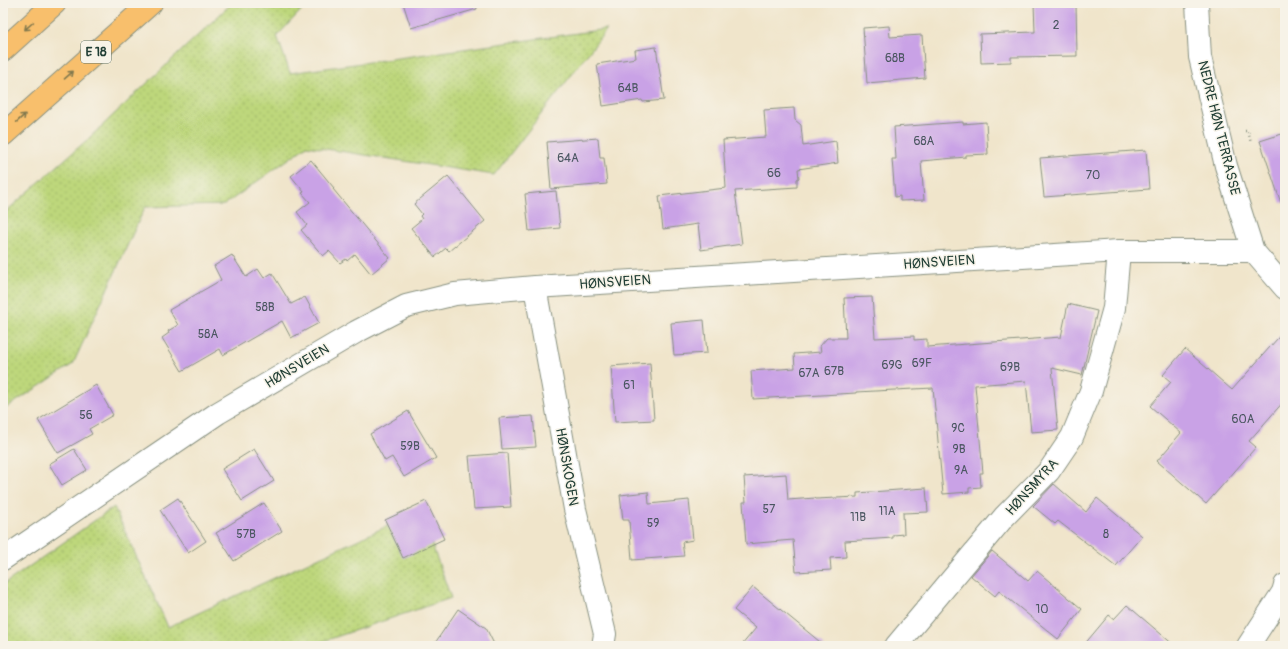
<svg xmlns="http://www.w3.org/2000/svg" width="1288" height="649" viewBox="0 0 1288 649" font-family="Pangolin,sans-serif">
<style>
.grass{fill:url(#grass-dots);stroke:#6e8a58}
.building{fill:#c9a2e6}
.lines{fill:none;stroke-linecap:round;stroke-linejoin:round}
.minor-casing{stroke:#889180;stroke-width:24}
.highway-casing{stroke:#889180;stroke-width:24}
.path{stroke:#889180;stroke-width:2.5;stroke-dasharray:1 3;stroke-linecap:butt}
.minor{stroke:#fff;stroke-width:22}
.highway{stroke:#f8bf6c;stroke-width:22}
.oneway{stroke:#81784d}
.labels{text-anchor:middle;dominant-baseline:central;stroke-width:3;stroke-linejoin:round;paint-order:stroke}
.number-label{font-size:12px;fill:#4a5660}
.shield{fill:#f7f3e8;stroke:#60746a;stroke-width:1}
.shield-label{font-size:13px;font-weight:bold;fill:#1f3d34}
.street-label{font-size:14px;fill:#1f3d34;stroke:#f7f3e8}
</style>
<defs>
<pattern id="grass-dots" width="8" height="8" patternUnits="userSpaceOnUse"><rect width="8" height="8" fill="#bdd77c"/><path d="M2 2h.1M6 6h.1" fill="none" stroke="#a2b96c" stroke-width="1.8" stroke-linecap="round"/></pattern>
</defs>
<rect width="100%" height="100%" fill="#f7f3e8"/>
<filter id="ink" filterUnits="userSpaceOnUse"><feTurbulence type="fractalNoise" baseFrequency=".025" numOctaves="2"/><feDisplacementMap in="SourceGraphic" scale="8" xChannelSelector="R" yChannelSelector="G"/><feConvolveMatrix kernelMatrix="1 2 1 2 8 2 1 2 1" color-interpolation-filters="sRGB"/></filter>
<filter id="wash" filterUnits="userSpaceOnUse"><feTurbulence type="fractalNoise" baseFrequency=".012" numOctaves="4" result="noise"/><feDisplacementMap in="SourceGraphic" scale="16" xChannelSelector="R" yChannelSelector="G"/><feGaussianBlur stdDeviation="0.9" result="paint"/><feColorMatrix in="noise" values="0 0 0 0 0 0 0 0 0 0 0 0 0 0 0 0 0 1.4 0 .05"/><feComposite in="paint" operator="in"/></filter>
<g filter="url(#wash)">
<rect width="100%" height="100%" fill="#f0e5cb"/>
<!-- grass -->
<path class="grass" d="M232 3H308L277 36 290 73 607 29 494 175 307 146 224 205 145 207 73 364 3 410V214L88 139Z
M114 507 168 627 420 511 451 598 309 646H3V585Z"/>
<g id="blocks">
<!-- building -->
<path class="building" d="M403 3H476L477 9 411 28Z
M1034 3H1076L1077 56 1011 57V62L981 63 980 34 1035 32Z
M889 26 890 37 922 35 925 78 867 83 863 28Z
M656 47 664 100 643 102 642 100 603 106 597 64 636 58 635 50Z
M794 108 795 120 801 125 803 146 836 141 838 163 798 169 799 178 797 179V187L735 191 742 244 701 250 698 224 663 229 659 196 726 188 723 140 766 137 764 110Z
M963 122V124L986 122 988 154 966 155V157L921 161 924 200 900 201V196L895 197 892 159H896L894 127Z
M1285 133V202L1281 203 1260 141Z
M598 138 600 158H604L607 184 551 189 547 142Z
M1146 150 1149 189 1044 197 1040 158Z
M311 160 334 188 333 189 390 258 371 274 355 254 347 261 346 259 340 263 329 251 323 256 301 230 307 225 297 212 310 202 302 193 304 192 291 176Z
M448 176 485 221 449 251 446 248 435 257 411 228 422 219 420 216 422 214 414 204Z
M556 191 560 228 529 231 525 194Z
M232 255 246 277 258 269 264 278 272 273 291 304 305 297 319 323 291 338 282 321 223 355 220 349 182 371 162 338 169 333 168 331 178 325 169 310 221 280 214 266Z
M872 297 875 338 914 336V340L927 339V347L1061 337 1068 304 1097 311 1082 375 1052 368 1058 430 1031 432 1026 381 975 385 983 473H980L981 487 969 488V492L943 494 933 388 856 392V393L753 399 751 371 795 368 794 354 821 352 820 346 827 338H846L844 298Z
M704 320 707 353 674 355 671 323Z
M1285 330V400L1249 441 1256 447 1206 504 1157 461 1181 433 1150 406 1171 382 1163 375 1185 349 1232 390Z
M650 363 654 420 615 422 611 366Z
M96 385 113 415 89 429 92 434 58 453 38 420Z
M408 411 436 458 404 477 392 457 385 461 370 434Z
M533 416 536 447 502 449 499 418Z
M74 449 87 470 62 485 49 464Z
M254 449 274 481 242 501 222 469Z
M507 453 511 507 474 509 469 456Z
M786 474 788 500 815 498 816 499 857 497V493L926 488 928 512 903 513 904 534 893 535V538L845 541 846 557 830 558 831 570 796 572 793 540 746 544 743 502H746L744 477Z
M1054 484 1086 512 1097 498 1142 536 1116 566 1058 521 1055 524 1033 506Z
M648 492 649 504 689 500 693 540 682 542 684 556 632 560 629 520H623L620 495Z
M178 498 206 541 188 553 160 510Z
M426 501 444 539 403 558 385 520Z
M264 503 282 531 234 561 216 533Z
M992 551 1028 581 1037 571 1082 609 1058 639 999 591 995 596 971 576Z
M753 587 825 646H741L756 628 734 610Z
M1127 605 1175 646H1083L1109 615 1114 619Z
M458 609 486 628 495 646H433Z"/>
</g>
</g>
<g filter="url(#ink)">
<use href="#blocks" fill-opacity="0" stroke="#889180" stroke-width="1"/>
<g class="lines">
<!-- minor casing -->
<g class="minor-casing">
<path id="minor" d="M1197 3 1200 57 1226 166 1253 251 1285 288
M535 287 575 509 605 634 603 646
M3 559 218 413 356 332 406 306 455 294 535 287 1119 251H1253
M896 646 1004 517 1049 471 1072 437 1091 391 1114 308 1119 251
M1248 646 1283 592 1285 585"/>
</g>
<!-- highway casing -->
<g class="highway-casing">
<path id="highway" d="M3 50 55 3
M3 135 151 3"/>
</g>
<!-- path -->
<path class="path" d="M1245 131H1248L1251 143"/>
<!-- minor -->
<use href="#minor" class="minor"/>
<!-- highway -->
<use href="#highway" class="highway"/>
</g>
<!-- one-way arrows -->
<defs><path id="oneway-shaft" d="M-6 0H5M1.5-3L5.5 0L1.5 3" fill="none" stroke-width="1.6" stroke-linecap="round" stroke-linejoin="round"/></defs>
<g class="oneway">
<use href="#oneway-shaft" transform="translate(29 26) rotate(138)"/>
<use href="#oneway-shaft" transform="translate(69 75) rotate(-41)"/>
<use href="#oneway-shaft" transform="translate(21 118) rotate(-43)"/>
</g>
</g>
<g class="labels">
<!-- number labels -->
<g class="number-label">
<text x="1056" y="25">2</text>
<text x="895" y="58">68B</text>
<text x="628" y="88">64B</text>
<text x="924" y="141">68A</text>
<text x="568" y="158">64A</text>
<text x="774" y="173">66</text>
<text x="1093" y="175">70</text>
<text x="265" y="307">58B</text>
<text x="208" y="334">58A</text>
<text x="922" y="363">69F</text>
<text x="892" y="365">69G</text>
<text x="1010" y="367">69B</text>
<text x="834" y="371">67B</text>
<text x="809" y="373">67A</text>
<text x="629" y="385">61</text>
<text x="86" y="415">56</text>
<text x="1243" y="419">60A</text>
<text x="958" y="428">9C</text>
<text x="410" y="446">59B</text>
<text x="959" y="449">9B</text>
<text x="961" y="470">9A</text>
<text x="769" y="509">57</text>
<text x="887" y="511">11A</text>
<text x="858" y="517">11B</text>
<text x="653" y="523">59</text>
<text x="246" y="534">57B</text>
<text x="1106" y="534">8</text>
<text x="1042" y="609">10</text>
</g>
<!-- shield labels -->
<rect class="shield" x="81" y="41" width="30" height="22" rx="3"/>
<g class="shield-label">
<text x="96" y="52">E 18</text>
</g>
<!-- street labels -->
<g class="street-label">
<text transform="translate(1219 128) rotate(76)">NEDRE HØN TERRASSE</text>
<text transform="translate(939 262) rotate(-4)">HØNSVEIEN</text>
<text transform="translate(615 282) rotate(-4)">HØNSVEIEN</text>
<text transform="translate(297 366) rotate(-31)">HØNSVEIEN</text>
<text transform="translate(567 467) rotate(80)">HØNSKOGEN</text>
<text transform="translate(1032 487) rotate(-48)">HØNSMYRA</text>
</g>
</g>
<!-- margin -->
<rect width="1288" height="649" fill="none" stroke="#f7f3e8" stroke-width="16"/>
</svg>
